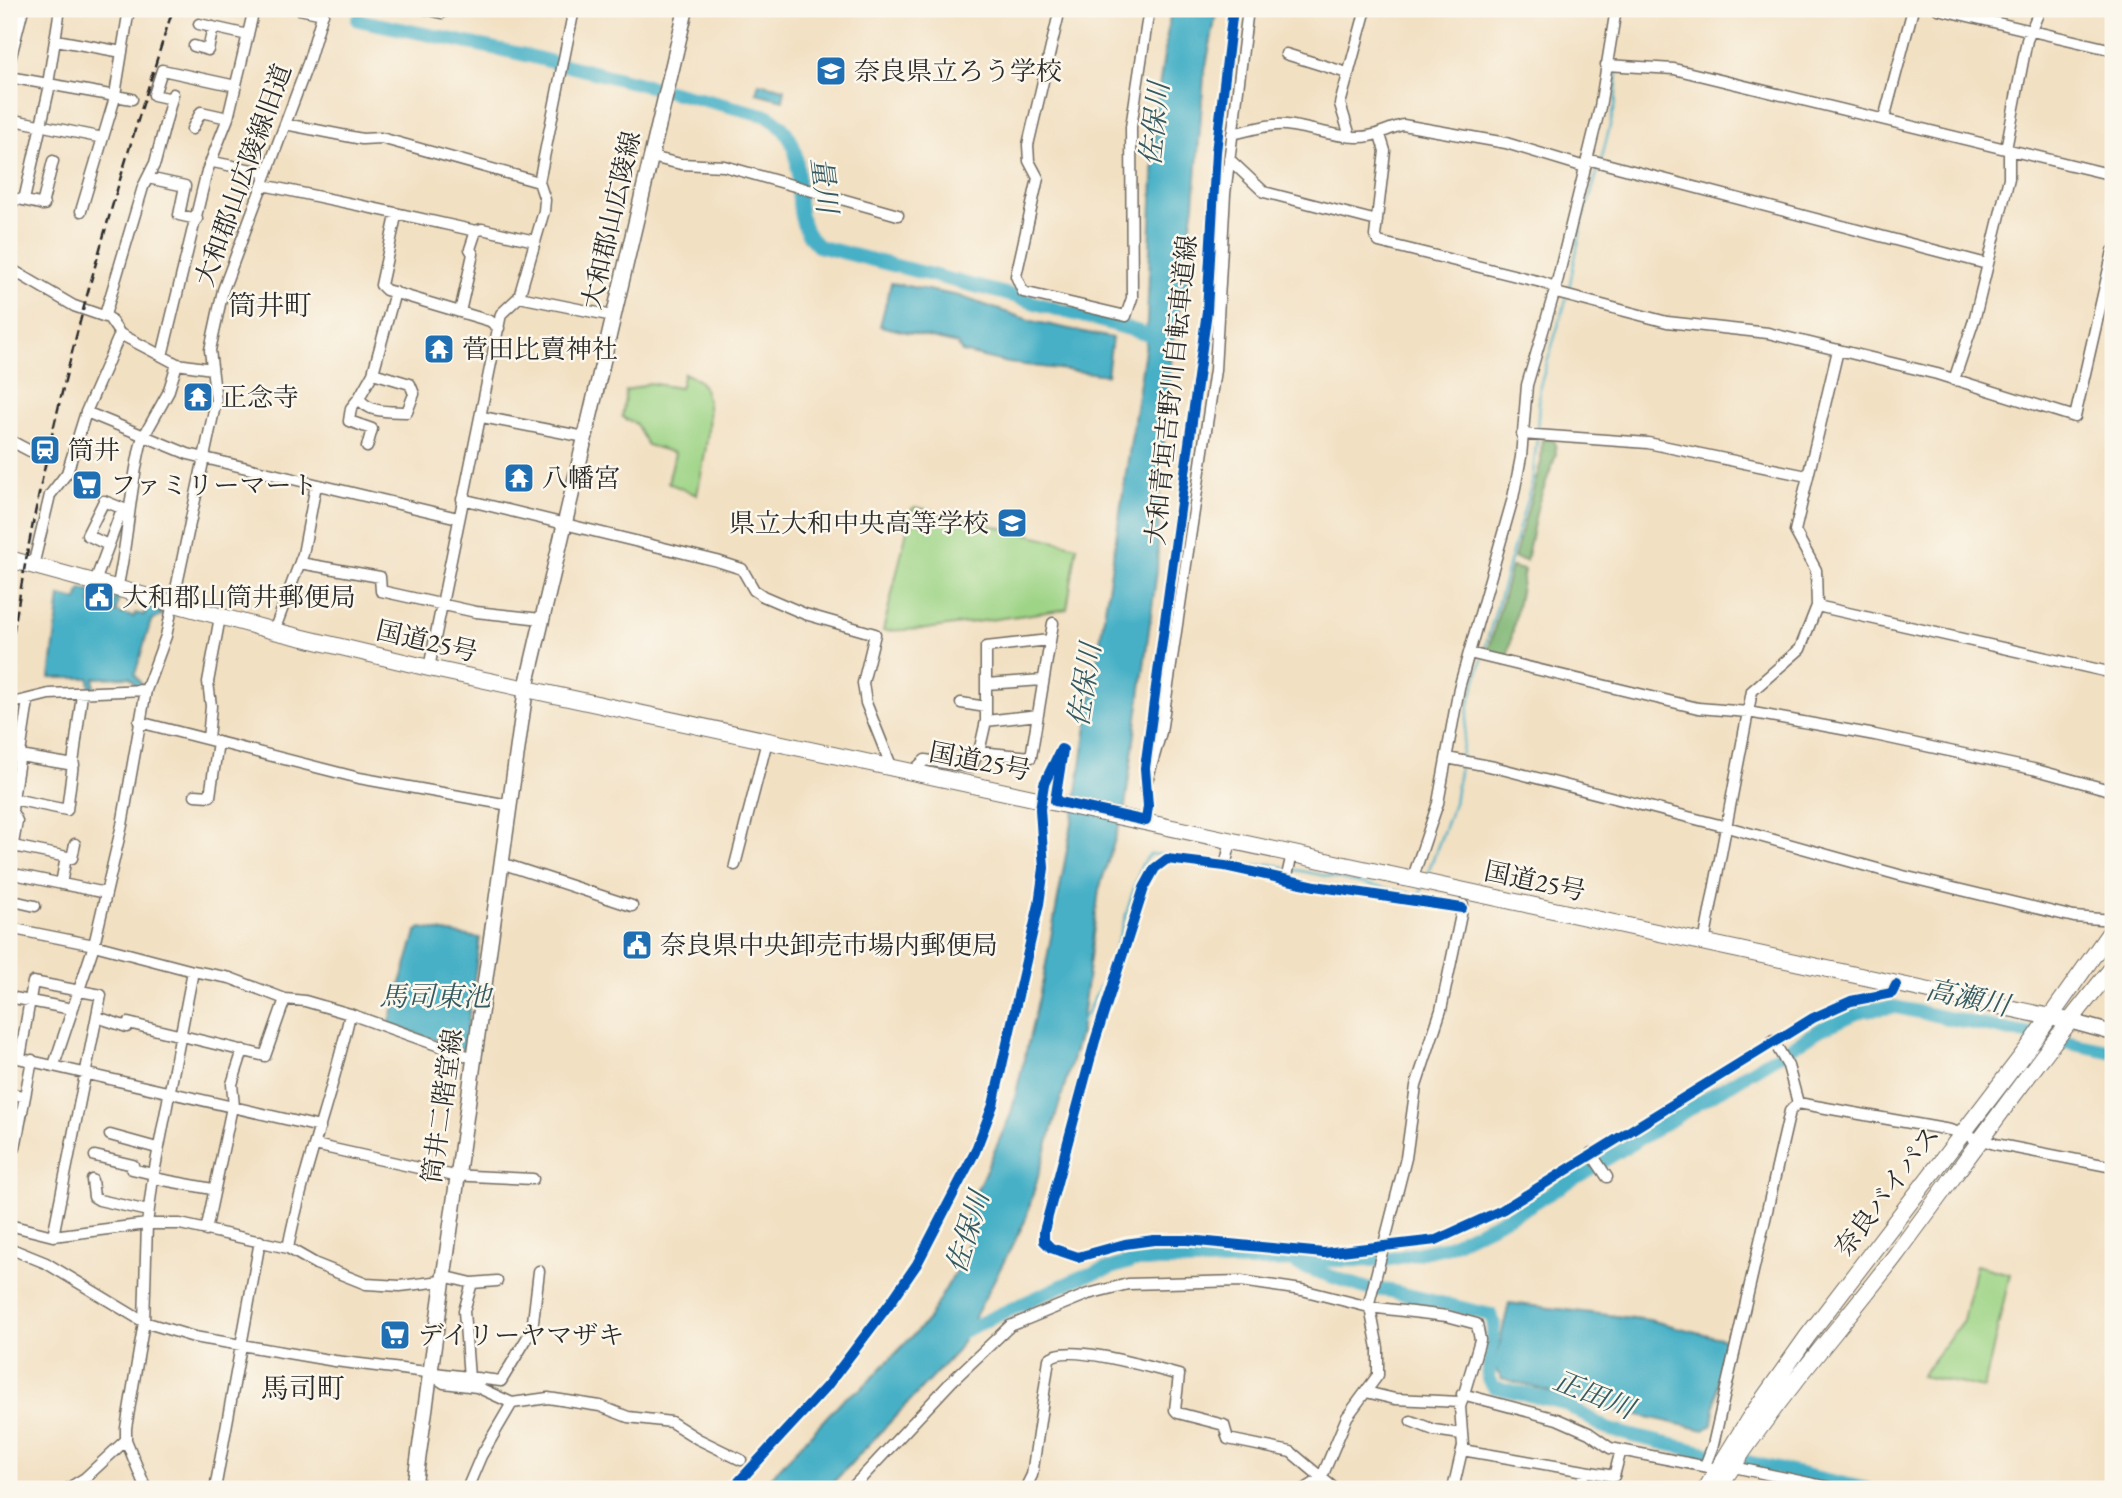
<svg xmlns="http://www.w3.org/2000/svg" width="2122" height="1498" viewBox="0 0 2122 1498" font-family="'EB Garamond','Noto Serif JP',serif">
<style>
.green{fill:#9ed486;stroke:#648058;stroke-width:2}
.forest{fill:#7eb673;stroke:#54704f;stroke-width:2}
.water{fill:#47b0c6;stroke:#396e78;stroke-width:2}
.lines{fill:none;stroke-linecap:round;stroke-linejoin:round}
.stream{stroke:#47b0c6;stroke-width:2.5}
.river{stroke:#47b0c6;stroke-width:14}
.minor-casing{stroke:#716a60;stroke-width:13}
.major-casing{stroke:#716a60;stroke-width:17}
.highway-casing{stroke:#716a60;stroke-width:18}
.minor{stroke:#fff;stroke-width:10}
.major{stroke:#fff;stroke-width:14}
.highway{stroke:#fff;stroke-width:16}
.rail{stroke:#2b2b2b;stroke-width:2.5;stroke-dasharray:10 5;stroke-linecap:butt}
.cycleway-casing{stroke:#fbf7ec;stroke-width:15}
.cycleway{stroke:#0057b8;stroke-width:10}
.labels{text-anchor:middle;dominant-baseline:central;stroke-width:5;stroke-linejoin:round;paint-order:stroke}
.poi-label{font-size:26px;fill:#2b2b2b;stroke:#fbf7ec;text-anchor:start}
.street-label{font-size:26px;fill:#2b2b2b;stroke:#fbf7ec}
.water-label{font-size:28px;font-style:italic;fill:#355a61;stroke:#fbf7ec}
.neighbourhood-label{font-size:28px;fill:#2b2b2b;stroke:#fbf7ec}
</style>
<rect width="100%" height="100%" fill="#fbf7ec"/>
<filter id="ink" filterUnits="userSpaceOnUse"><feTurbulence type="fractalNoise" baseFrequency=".0143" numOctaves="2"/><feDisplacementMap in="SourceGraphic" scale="14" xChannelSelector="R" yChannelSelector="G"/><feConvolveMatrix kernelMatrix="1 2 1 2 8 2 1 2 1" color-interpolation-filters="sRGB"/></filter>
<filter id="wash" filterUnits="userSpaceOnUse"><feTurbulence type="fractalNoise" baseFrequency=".00686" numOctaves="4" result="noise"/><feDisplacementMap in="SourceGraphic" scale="28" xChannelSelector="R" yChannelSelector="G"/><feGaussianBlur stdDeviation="1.57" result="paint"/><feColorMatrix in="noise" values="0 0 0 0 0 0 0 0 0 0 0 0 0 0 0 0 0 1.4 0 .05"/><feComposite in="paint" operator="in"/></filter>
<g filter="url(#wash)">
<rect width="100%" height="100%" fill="#f2e0c2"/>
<!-- green -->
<path class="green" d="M684 373C688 375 695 378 699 381 719 401 702 469 697 495L668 483 675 453 647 445 636 424 622 417 626 391 649 383 680 388Z
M915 507 1077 546 1067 609 926 629 883 631 912 509Z
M1976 1265 2010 1274 1984 1388 1921 1376 1963 1320Z"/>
<!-- forest -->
<path class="forest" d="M1542 438 1555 441 1556 455 1538 504 1526 561 1514 558 1541 462Z
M1511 567 1524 570 1508 656 1488 652Z"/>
<!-- water -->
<path class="water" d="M1171 9H1215L1216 15 1204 76 1194 205 1186 256 1188 286 1175 323 1161 466 1157 571 1125 807 1099 890 1080 1033 1025 1221 957 1351 827 1489H760L843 1399 862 1388 927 1321 957 1269 969 1240 967 1212 1011 1114 1043 980 1073 817 1146 343 1156 107Z
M759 83 785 89 783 100 756 93Z
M891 283 959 296 1032 321 1112 338 1107 375 1008 363 962 352 957 344 880 326Z
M81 589 92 592 90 604 111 609 116 596 119 597 116 612 134 617 135 613 144 615 147 604 163 614 151 621 135 674 142 685 138 688 130 677 94 678V690H90L89 678H50L60 596 77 600Z
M421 928 480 938 464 1050 389 1024 416 932Z
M1509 1303 1649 1320 1724 1339 1712 1425 1704 1430 1603 1407 1501 1378 1494 1367Z"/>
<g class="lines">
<!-- stream -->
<path class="stream" d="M1601 161 1615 106 1618 68
M1568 293 1583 219 1599 167
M1537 432 1540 386 1566 300
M1484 652 1532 482 1537 439
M1461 758 1469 704 1482 659
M1250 867 1269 864 1285 867
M1292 869 1413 894 1420 893 1422 888
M1427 875 1454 803 1460 765
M1080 1023C1111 978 1124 916 1142 864L1150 854 1165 855"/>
<!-- river -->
<path class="river" d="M358 20 521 54 768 116C823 151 777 209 818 246L1014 296C1063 314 1114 321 1162 340
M1298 1265 1365 1288 1391 1291 1491 1315 1494 1324 1488 1379 1494 1387 1564 1403 1607 1429 1637 1437 1867 1489
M955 1335 1081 1277 1133 1261 1386 1260 1446 1247 1522 1210 1821 1029 1863 1010 1895 1007 2113 1052"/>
</g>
</g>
<g filter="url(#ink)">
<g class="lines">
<!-- minor casing -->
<g class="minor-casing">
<path id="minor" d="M299 9 323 14
M425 9 442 13
M1060 9 1028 145 1029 161 1038 178 1016 276 1023 292 1126 316 1132 298 1131 127 1149 9
M1938 9 2113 50
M199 24 248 35
M56 40 122 52
M194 46 208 50 213 27
M1286 54 1347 73
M9 64 23 9
M1606 65 1674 69 2113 175
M9 77 132 99
M48 84 60 9
M172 99 154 95 162 70 236 86
M9 119 103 138
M1884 119 1913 9
M285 124 362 139 381 138 539 182
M192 129 201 112 228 118
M1232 134C1248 131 1270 123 1286 125 1310 128 1332 136 1356 137 1374 138 1386 129 1403 125L1506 143 1585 167
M1380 135 1385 151 1375 236 1379 242 1541 282 1552 286 1560 294 1667 322 1768 333 1937 374 2075 417 2113 251
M1350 136 1340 104 1366 9
M2006 149 2027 40 2040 9
M651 157 681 164 724 166 898 215
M1229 159 1264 192 1377 221
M1587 159 1987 264
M213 162 267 173
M148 178 185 186 179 215 197 219
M263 185C335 200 405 215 476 231L482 229 535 241
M24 200 50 85
M9 203 18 199 44 205
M42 205 53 161
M81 211 114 101 129 9
M396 216 381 285 386 290 490 321 499 328
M9 268 74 306 109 318 120 334 162 356 177 364 212 369
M519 297 613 316
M460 312 473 254 470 249 476 231
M105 315 143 187 155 163 173 94
M162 356 207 171 228 118 254 9
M373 373 410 384 414 394 407 412C390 411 369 414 359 398L373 373 395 292
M1954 380 1975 317 2009 178V150
M359 398 351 408 349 421 372 429 367 447
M86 412 188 454 458 518
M482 417 585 437
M1522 434 1648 443 1807 476
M144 436 168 393 177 364
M9 440 30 451
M462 499 717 561 742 569 754 590 763 596 805 614 875 634 863 683 866 703 892 768
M108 545 87 535 104 501 129 511
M300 563 380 577 381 591 476 612 541 619
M33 566 50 495 67 473 86 412 120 334
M95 582 122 509
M117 589C129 538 129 487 143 436
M1817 606 2113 673
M274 631 303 554 316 485
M1049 640 986 647V721L979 752 1031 757 1053 623
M1469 653 1698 708 1748 712 1875 735 2033 769 2113 791
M429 668 501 314 519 297 544 211 545 200 539 182 574 9
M986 684 1042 680
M961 703 986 707
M9 704 49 694 146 690
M986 721 1038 715
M139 722 359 778 509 805
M208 739 211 706 208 682 220 617
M20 756 74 765
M1447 758 1494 767 1727 827 1899 875 2074 917 2113 920
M912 772 925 760 971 767 979 752
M195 795 210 796 218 742
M13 799 67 810 82 694
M1146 821 1148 806 1145 788 1161 732 1215 370 1225 194 1248 9
M13 846 72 858 75 844
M501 863 632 906
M735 865 767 741
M1225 866 1231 841
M9 867 17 821 12 812 13 799 28 701
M9 873 106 893
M1286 880 1292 854
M1412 880 1438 803 1459 688 1513 498 1521 457 1527 385 1555 290 1600 107 1616 9
M61 884 66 857
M9 900 35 906
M1462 908 1315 886 1225 866 1167 859 1155 868 1144 888 1095 1041 1044 1231V1241L1051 1248 1078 1257 1125 1244 1154 1240H1187L1324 1253 1436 1240 1502 1210 1813 1018 1851 1001 1892 993 1896 985
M9 928 94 945 54 1065
M1704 943 1752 691 1800 649 1817 606 1816 570 1795 531 1838 350
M193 971 230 978 285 999 305 1001 350 1014 473 1058
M9 997 72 1009
M97 1017 127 1027 128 1023 265 1056 285 999
M1773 1040 1788 1066 1798 1103
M9 1056 320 1127
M20 1058 33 982 101 995 53 1236
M9 1094 25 1096
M1798 1103 1950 1130 1995 1144 2113 1167
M234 1107 232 1084 243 1050
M110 1135 157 1148
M315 1145 450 1175 533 1179
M9 1147 15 1148 32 1060
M1591 1153 1607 1177
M95 1156 133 1165 132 1169 153 1174
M153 1178 212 1189
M92 1180 94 1197 99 1200 148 1211
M9 1225 53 1236 147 1224H180L288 1248 316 1264 366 1284 400 1286 442 1281
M206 1231 232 1107
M9 1248 46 1263 144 1322 194 1337 335 1361 501 1381 532 1330 539 1271
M288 1248C303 1169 333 1094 350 1014
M443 1276 472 1283 497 1281
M432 1375 444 1383 477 1387 512 1403
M469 1378 464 1311 472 1283
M1366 1392 1395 1399 1460 1402
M1462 1394 1557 1419 1589 1433 1610 1448 1718 1469 1734 1467 1837 1489
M1411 1421 1434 1430 1461 1434
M1462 1450 1614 1476 1621 1450
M1705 1466 1713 1445 1790 1111 1798 1103
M67 1489 85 1478 126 1440
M146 1489 126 1440V1428L144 1322 147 1224 153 1178 193 971 94 945 122 825 146 690 166 636 216 401 210 350 223 290 308 63 324 9
M215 1489 260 1241
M467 1489 481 1456 512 1403 548 1398 600 1406 628 1417 671 1422 698 1439 741 1460
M851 1489 952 1381 1010 1326 1088 1294 1128 1284 1241 1281 1302 1290 1369 1307 1447 1316 1477 1324 1480 1340 1460 1407 1463 1446 1453 1489
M1025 1489 1032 1475 1049 1359C1065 1341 1155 1369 1179 1375L1175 1410 1178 1413 1224 1425 1228 1439 1291 1452 1335 1489
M1305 1489 1321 1479 1347 1417 1378 1375V1348L1369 1303 1406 1158 1416 1086 1441 1010 1463 905
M1581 1489 1585 1471"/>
</g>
<!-- major casing -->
<g class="major-casing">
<path id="major" d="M2069 1021 2113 1033
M414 1489 526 688 686 9"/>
</g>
<!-- highway casing -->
<g class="highway-casing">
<path id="highway" d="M9 559 274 631 429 668 2069 1021
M1706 1489 1749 1419 1807 1337 2031 1044 2113 928
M1718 1489C1770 1406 1836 1333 1895 1256 1967 1159 2037 1060 2113 967"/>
</g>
<!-- minor -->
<use href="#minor" class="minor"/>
<!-- major -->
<use href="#major" class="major"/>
<!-- highway -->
<use href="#highway" class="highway"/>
<!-- rail -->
<path class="rail" d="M9 663C41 439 104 224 173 9"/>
<!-- cycleway casing -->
<g class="cycleway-casing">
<path id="cycleway" d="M1462 908 1315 886 1225 866 1167 859 1155 868 1144 888 1095 1041 1044 1231V1241L1051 1248 1078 1257 1125 1244 1154 1240H1187L1324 1253 1436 1240 1502 1210 1813 1018 1851 1001 1892 993 1896 985
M732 1489 827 1386 893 1299 917 1264 975 1152 993 1105 1039 904 1044 868 1040 809 1044 784 1061 749 1063 750 1055 801 1146 821 1148 806 1145 768 1207 311 1216 152 1233 9"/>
</g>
<!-- cycleway -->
<use href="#cycleway" class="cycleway"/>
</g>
</g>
<!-- icons -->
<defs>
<g id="school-square" transform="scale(1.575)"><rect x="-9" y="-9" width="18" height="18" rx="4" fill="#1f6fb2" stroke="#fbf7ec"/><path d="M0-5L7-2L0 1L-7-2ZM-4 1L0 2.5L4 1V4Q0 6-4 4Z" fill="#fff"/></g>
<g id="temple-square" transform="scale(1.575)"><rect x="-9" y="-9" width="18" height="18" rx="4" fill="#1f6fb2" stroke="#fbf7ec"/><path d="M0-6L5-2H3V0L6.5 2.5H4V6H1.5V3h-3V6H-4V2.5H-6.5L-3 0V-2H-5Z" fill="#fff"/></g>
<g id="station-square" transform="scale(1.575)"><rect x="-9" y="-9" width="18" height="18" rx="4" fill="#1f6fb2" stroke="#fbf7ec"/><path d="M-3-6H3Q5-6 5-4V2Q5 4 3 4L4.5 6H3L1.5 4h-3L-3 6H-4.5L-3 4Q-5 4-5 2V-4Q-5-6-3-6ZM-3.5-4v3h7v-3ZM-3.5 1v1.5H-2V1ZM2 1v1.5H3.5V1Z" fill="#fff"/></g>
<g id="supermarket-square" transform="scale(1.575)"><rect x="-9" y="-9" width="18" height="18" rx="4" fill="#1f6fb2" stroke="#fbf7ec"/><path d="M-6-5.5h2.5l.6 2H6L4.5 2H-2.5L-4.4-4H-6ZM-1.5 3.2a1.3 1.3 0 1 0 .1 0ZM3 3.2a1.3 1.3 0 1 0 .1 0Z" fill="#fff"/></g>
<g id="civic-square" transform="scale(1.575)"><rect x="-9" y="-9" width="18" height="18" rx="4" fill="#1f6fb2" stroke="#fbf7ec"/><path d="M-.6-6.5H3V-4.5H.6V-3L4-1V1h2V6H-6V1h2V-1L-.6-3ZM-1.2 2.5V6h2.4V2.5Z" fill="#fff"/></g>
</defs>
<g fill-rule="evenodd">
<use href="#school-square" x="831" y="71"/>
<use href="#temple-square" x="439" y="349"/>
<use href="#temple-square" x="198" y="397"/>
<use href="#station-square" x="45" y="450"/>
<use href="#temple-square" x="519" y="478"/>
<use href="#supermarket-square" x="87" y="485"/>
<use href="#school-square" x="1012" y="523"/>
<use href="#civic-square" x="99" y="597"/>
<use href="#civic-square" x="637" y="945"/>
<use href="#supermarket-square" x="395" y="1335"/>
</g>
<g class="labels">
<!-- poi labels -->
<g class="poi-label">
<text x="854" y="71">奈良県立ろう学校</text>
<text x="462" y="349">菅田比賣神社</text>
<text x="221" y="397">正念寺</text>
<text x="68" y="450">筒井</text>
<text x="542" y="478">八幡宮</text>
<text x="110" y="485">ファミリーマート</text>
<text x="989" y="523" text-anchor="end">県立大和中央高等学校</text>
<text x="122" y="597">大和郡山筒井郵便局</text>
<text x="660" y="945">奈良県中央卸売市場内郵便局</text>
<text x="418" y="1335">デイリーヤマザキ</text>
</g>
<!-- street labels -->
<g class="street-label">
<text transform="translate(243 175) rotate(-70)">大和郡山広陵線旧道</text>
<text transform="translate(611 220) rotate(-77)">大和郡山広陵線</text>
<text transform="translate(1171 390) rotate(-84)">大和青垣吉野川自転車道線</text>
<text transform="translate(427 641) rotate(13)">国道25号</text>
<text transform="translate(980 761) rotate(11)">国道25号</text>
<text transform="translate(1535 881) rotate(12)">国道25号</text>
<text transform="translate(442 1106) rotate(-82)">筒井二階堂線</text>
<text transform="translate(1887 1191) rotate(-53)">奈良バイパス</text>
</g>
<!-- water labels -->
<g class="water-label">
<text transform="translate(1154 124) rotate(-84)">佐保川</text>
<text transform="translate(825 185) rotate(83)">量川</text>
<text transform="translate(1084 685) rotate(-81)">佐保川</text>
<text x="435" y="996">馬司東池</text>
<text transform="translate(1968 997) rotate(12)">高瀬川</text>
<text transform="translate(967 1232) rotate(-73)">佐保川</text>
<text transform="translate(1594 1394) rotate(22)">正田川</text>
</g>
<!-- neighbourhood labels -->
<g class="neighbourhood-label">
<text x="270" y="305">筒井町</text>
<text x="303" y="1388">馬司町</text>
</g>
</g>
<!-- margin -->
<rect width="2122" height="1498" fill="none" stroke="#fbf7ec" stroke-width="35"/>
</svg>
